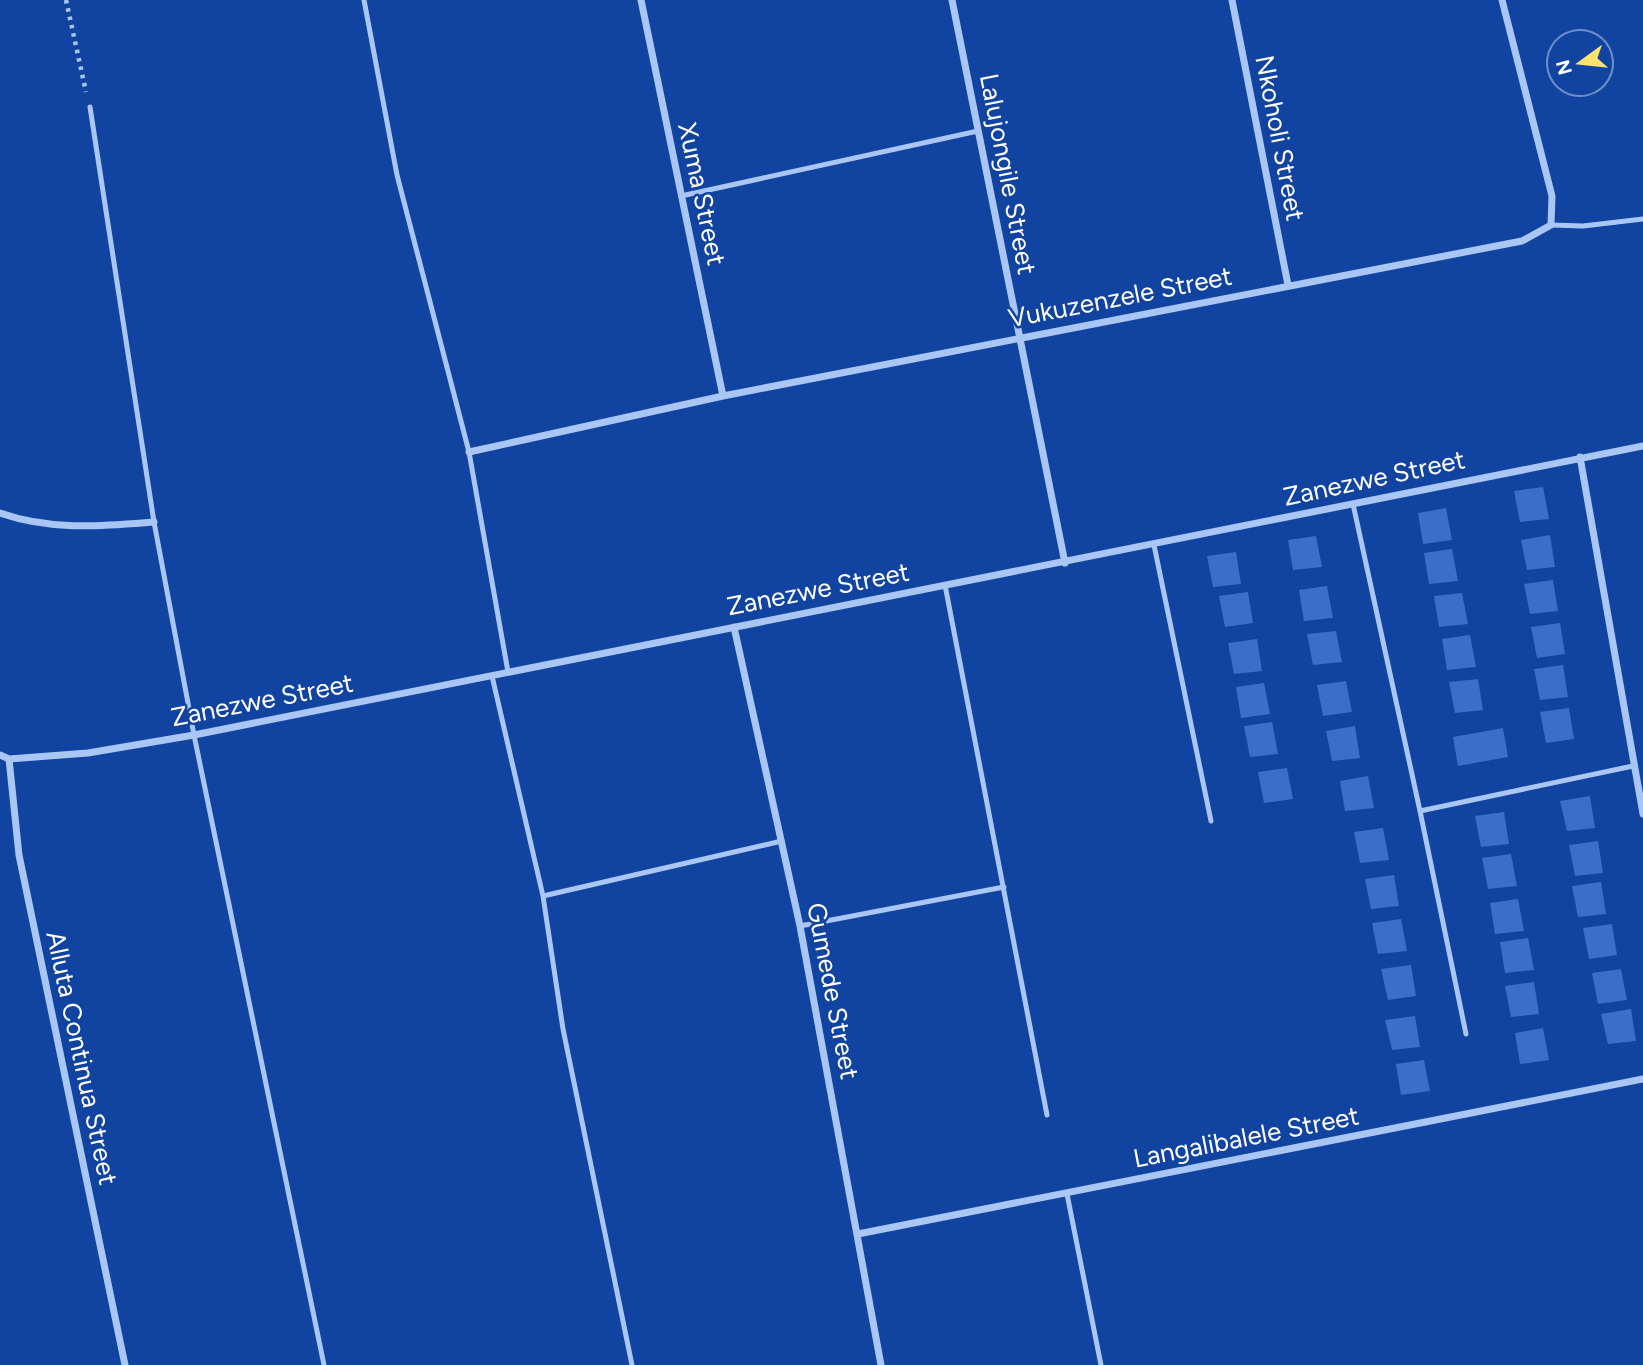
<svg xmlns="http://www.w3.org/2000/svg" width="1643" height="1365" viewBox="0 0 1643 1365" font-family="Figtree,sans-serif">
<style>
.building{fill:#3a6ec8}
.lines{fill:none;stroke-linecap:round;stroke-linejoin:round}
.path{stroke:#aac6f5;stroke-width:4.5;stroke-dasharray:3.5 5;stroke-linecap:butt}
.service{stroke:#aac6f5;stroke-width:5}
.minor{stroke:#aac6f5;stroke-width:7}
.labels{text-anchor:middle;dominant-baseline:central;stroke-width:5;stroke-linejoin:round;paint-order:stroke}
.street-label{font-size:26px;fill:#fff;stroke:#1144a1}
</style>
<rect width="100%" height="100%" fill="#1144a1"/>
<!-- building -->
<path class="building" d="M1543 487 1549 519 1520 522 1514 491Z
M1446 508 1452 540 1423 544 1418 513Z
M1550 535 1555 567 1527 570 1521 540Z
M1316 536 1322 567 1293 570 1288 540Z
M1452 549 1458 581 1429 584 1424 553Z
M1236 552 1241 584 1213 587 1207 556Z
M1553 580 1558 611 1530 614 1524 584Z
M1327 586 1333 618 1304 621 1299 590Z
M1248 592 1253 623 1225 627 1219 596Z
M1462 593 1468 624 1439 627 1434 596Z
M1560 623 1565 654 1537 658 1531 627Z
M1336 631 1342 662 1313 665 1307 634Z
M1470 635 1476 667 1447 670 1442 639Z
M1257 639 1262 671 1234 674 1228 643Z
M1563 665 1568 697 1540 700 1534 669Z
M1478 679 1483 710 1455 713 1449 682Z
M1346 681 1352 712 1323 716 1317 685Z
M1264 683 1270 714 1241 718 1236 687Z
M1569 708 1574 739 1546 743 1540 712Z
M1272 722 1278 754 1250 757 1244 726Z
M1355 726 1360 758 1332 761 1326 731Z
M1503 728 1508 757 1458 766 1453 737Z
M1287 768 1293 799 1264 803 1258 772Z
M1368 776 1374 808 1345 811 1340 781Z
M1590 796 1595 828 1567 831 1560 801Z
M1504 812 1509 844 1481 847 1475 816Z
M1383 828 1389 860 1360 863 1354 832Z
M1598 841 1603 873 1575 876 1569 845Z
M1511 854 1517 886 1488 889 1482 858Z
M1394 875 1399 906 1371 909 1365 879Z
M1601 882 1606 914 1578 917 1572 886Z
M1518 899 1524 931 1495 934 1490 903Z
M1401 919 1407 951 1378 954 1372 923Z
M1612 924 1617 955 1589 959 1583 928Z
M1528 938 1534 970 1505 973 1500 942Z
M1411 965 1416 996 1388 1000 1381 969Z
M1621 969 1627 1000 1598 1004 1592 973Z
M1534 982 1539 1014 1511 1017 1505 986Z
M1631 1009 1636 1041 1608 1044 1601 1014Z
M1415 1016 1420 1047 1392 1050 1385 1020Z
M1543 1028 1549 1060 1520 1064 1515 1033Z
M1424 1060 1430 1091 1401 1095 1396 1064Z"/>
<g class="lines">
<!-- path -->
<path class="path" d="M66 0 86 92"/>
<!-- service -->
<path class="service" d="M364 0 397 175 469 452 508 672
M90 107 154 522 194 735 324 1365
M681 196 978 131
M1551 225 1583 226 1643 219
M1353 504 1420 811 1633 766
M1154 545 1211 821
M945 585 1047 1115
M492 676 543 896 563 1029 632 1365
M1420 811 1466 1034
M543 896 782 841
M800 926 1004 887
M1067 1194 1101 1365"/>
<!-- minor -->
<path class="minor" d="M641 0 723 396
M952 0 1065 563
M1232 0 1288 285
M469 452 723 396 1522 241 1551 225 1552 196 1502 0
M1580 457 1643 814
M0 513C52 531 101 526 154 522
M734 627 800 926 881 1365
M0 755 9 759 88 753 194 735 1643 446
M9 759 19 855 125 1365
M858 1234 1643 1079"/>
</g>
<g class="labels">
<!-- street labels -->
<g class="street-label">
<text transform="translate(1280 138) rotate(79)">Nkoholi Street</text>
<text transform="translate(1008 174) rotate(79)">Lalujongile Street</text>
<text transform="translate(702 194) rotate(78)">Xuma Street</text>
<text transform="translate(1120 297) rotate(-11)">Vukuzenzele Street</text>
<text transform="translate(1374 478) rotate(-12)">Zanezwe Street</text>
<text transform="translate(818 589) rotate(-11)">Zanezwe Street</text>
<text transform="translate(262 700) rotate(-11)">Zanezwe Street</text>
<text transform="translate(833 991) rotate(79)">Gumede Street</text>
<text transform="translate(82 1058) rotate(78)">Alluta Continua Street</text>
<text transform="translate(1246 1137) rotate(-11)">Langalibalele Street</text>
</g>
</g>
<!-- north arrow -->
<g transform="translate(1580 63) rotate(255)"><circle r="33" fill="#1144a1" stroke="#708fc7" stroke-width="2"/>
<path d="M0-5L12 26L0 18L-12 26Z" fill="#ffe16e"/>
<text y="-10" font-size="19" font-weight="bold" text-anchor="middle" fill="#ffffff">N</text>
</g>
</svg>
